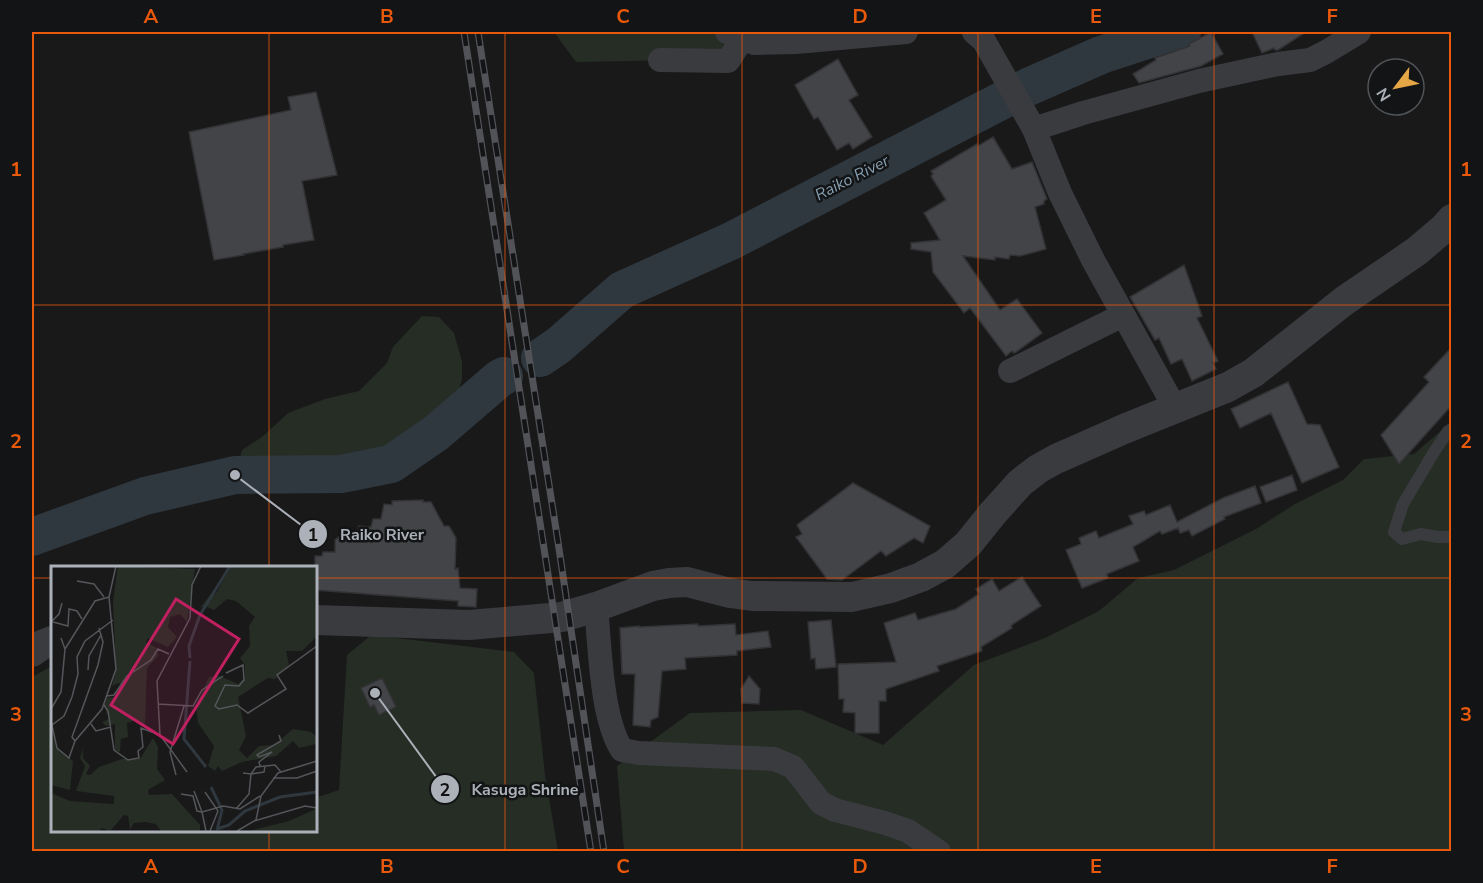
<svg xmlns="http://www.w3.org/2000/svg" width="1483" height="883" viewBox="0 0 1483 883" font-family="'Nunito Sans',sans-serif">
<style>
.green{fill:#252d25}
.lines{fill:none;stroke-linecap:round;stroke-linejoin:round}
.river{stroke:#2f383e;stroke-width:38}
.building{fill:#434447;stroke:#333336;stroke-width:1.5}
.service{stroke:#3a3b3f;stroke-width:12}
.minor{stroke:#3a3b3f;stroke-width:24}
.tertiary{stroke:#3a3b3f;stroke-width:30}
.rail-casing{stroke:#515358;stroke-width:7}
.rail{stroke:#131415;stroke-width:4.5;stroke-dasharray:14;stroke-linecap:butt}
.grid{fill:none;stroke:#e8590c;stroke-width:1.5;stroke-opacity:0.55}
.labels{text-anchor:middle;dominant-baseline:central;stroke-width:5;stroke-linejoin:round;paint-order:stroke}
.water-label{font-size:16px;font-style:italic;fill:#869fb1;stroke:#131415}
.inset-river{fill:none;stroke:#2f383e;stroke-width:3}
.inset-road{fill:none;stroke:#54565a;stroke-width:1.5}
.view{fill:#c12060;fill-opacity:0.15;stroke:#c12060;stroke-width:3}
.inset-edge{fill:none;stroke:#acb1b9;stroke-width:3}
.leader{fill:none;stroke:#acb1b9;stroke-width:2}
.callout-dot{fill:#acb1b9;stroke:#131415;stroke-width:2}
.mark-label{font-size:18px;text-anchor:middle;font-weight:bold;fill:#111}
.callout-label{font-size:16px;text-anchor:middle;font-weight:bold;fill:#acb1b9;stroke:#131415;stroke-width:5;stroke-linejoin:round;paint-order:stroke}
.neatline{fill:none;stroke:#e8590c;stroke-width:2}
.grid-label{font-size:20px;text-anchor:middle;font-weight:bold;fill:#e8590c}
</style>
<rect width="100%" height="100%" fill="#19191a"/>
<!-- green -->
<path class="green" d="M554 32H857L680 60 576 62Z
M422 316 439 317 454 333 462 361V380L453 408 434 420 416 436 386 453 363 459 313 464H244L239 461 242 450 262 437 288 413 325 399 359 391 387 363 393 347Z
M1451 422V851H624L617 766 690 713 801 710 883 745 974 665 1045 638 1099 611 1138 578 1174 570 1256 529 1295 504 1343 480 1364 459 1414 454Z
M370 636 405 639 514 652 534 673 545 775 558 851H32V677L52 666V830H315V798L339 790 347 655Z"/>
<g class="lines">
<!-- river -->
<path class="river" d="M540 358 559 345 622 290 731 241 1028 87 1101 55 1159 36 1182 32
M32 537 145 496 235 475 341 474 391 464 436 433 500 378 504 376"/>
</g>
<!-- building -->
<path class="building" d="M1211 32 1223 54 1201 66 1139 83 1133 74 1156 60 1155 58 1190 46 1189 44Z
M1252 32H1306L1278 50H1275L1274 48 1262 53Z
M838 59 858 95 849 100 872 137 853 149 849 143 837 150 818 117 814 119 795 85Z
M316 92 337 175 302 181 314 240 283 245V247L243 254 244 255 214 260 189 132 291 110 288 97Z
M993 137 1012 169 1032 162 1047 199 1044 201V204L1035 207 1046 249 1020 256 1010 255 1009 259 995 257V260L963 256 1000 310 1017 299 1042 333 1016 352 1014 353 1012 351 1006 356 970 308 964 313 933 272 931 252 911 249V243L940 240 924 213 946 200 931 176 933 174 931 171 977 144 978 146Z
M1184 265 1202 316 1197 318 1218 361 1213 363 1216 369 1192 381 1182 359 1171 364 1159 338 1155 340 1130 297Z
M1452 347V405L1399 464 1381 435 1429 382 1424 377Z
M1288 382 1307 424 1320 425 1339 467 1302 483 1271 413 1240 428 1231 409Z
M1292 475 1297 490 1266 502 1260 487Z
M853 483 930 526 923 543 914 538 886 556 881 551 842 580 827 579 796 537 802 534 797 525Z
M1255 486 1261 503 1224 517 1225 519 1192 536 1189 530 1180 533 1178 528 1162 534 1160 531 1133 547 1139 561 1107 574 1108 578 1082 588 1066 550 1081 544 1079 538 1096 531 1099 538 1133 524 1129 516 1144 511 1146 515 1170 505 1177 522 1223 498Z
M423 500V502H431L444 526H449L456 538 455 569 458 568 460 588 477 589 476 607 458 606V601L315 590V556H322L323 552H335V540L343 533 358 531 359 526 371 527 373 519H381L384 504 392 505V501Z
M1022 577 1041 606 1013 624 1011 626 1012 628 981 647 982 651 937 666 939 671 886 689V701H879V733H855V713L843 712 844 699H839L838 664 896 662 884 623 915 613 918 620 956 609 979 594 976 589 992 579 999 591Z
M831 620 836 667 816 669 815 658 811 659 808 622Z
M698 624V626L735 624 736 635 768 631 771 647 737 651V655L685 658 686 669 662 671 658 717 651 720 650 727 633 725 635 674H622L620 628 639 626V627Z
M749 676 760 689 759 704 742 703 741 689Z
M382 678 396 707 379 715 374 705 370 707 361 688Z"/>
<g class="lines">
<!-- service -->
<path class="service" d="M1452 429 1448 431 1434 452 1403 504 1394 532 1402 539 1421 534 1438 537H1452"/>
<!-- minor -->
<path class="minor" d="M727 32 754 43 796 42 906 32
M974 32 984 41 1034 129 1060 193 1093 260 1175 408
M660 60 728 61 743 38
M1034 129 1083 113 1199 81 1278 64 1310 60 1326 52 1359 32
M1010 371 1123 315
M596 607C600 646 601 718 622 750L639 753 774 759 793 767 821 803 835 810 885 823 908 831 939 852"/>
<!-- tertiary -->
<path class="tertiary" d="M315 620 469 625 562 617 596 607 653 586 669 583 687 582 730 593 752 596 852 597 891 588 921 577 945 564 968 544 993 513 1020 483 1038 469 1056 459 1124 429 1228 387 1253 373 1344 301 1417 251 1444 228 1452 219
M32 652 42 645 52 641"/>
<!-- rail casing -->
<g class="rail-casing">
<path id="rail" d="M464 32 591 852
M478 32 558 542 604 852"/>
</g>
<!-- rail -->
<use href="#rail" class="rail"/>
</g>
<!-- grid -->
<path class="grid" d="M269 32V568M505 32V852M742 32V852M978 32V852M1214 32V852M32 305H1452M32 578H52M315 578H1452M269 830V852"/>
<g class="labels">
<!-- water labels -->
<g class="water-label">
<text transform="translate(852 178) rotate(-27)">Raiko River</text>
</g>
</g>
<!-- overview -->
<g transform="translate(51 566)">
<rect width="266" height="266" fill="#19191a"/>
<path d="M67 0 144 3 136 56 129 48 119 51 117 61 126 71 117 81 97 72 95 76 106 82 107 90 96 102 94 157 91 161 86 154 76 157 77 171 70 173 69 186 64 184V158L55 160 51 156 58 153 53 139 56 132 63 131 72 121 68 117 61 120 65 105 62 35ZM180 0H265V71L251 85H235L238 99 224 113 217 112 187 131 195 170 188 184 196 192 208 180 223 179 242 163 260 166 265 170V178L248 182 242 175 225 190 191 196 171 205 167 200 164 205 157 200 163 180 147 157 145 139 158 111 169 110 187 118 194 111V99L189 92 199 80 198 60 204 51 185 35 176 33 163 44 154 40 149 42 162 25V30L166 26ZM0 160 5 182 22 195 19 224 0 219ZM102 172 107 181 106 203 114 214 97 224 98 229 121 228 149 259V265H110L105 258 94 256 83 257 79 264 77 250 73 249 59 265 51 262 48 265H0V227L19 235 63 238V230L25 225 34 200 29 192 32 182V192L39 200 35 208 39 209 48 201 71 193H89ZM265 243V265H198L238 255Z" fill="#252d25"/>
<path class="inset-river" d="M139 92 138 80 149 49 179 0M139 95 133 173 155 201M160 221 171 244 166 264M166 263 178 259 194 245 229 231 266 226"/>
<path class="inset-road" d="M26 15 43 18 53 31M0 56 8 48 11 37M2 56 17 60 18 43 26 45 31 53M14 83 44 35 58 31M37 104 38 90 50 69M175 107 192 99 193 114 188 120 174 119 164 140 168 143 186 139 197 147 235 123 226 109 266 80M56 130 63 129 76 110 100 94 107 83 118 88M107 138 142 140 151 124 172 110M53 139 57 145 63 184 77 194 88 192 87 185 92 181 90 162 109 169M0 143 10 126 14 83 10 72M0 155 6 182 18 192 24 175 51 143 65 103 58 31 65 0M40 158 45 165 60 161M1 159 13 150 21 131 27 108 26 91 34 75 62 54M24 175 21 171 47 99 52 76 48 62M209 200 208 196 221 186 208 191 206 189 230 175 228 169M136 206 109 169 106 115 139 52 141 19 150 0M192 207 200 208 205 201 224 199 230 206M125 209 119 186 133 140M222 212H246L266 205M143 225 151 246M154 226 167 245 159 265M130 228 142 230 146 245 151 246M185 243 198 228 200 208 213 206 214 200M203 255 254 240 266 242M155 265 151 246 172 240 189 243 209 230M186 265 205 254 210 230 227 207 266 195"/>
<path class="view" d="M125 33 188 73 122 178 60 139Z"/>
<rect width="266" height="266" class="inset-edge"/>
</g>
<!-- callouts -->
<path class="leader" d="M235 475L313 534M375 693L445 789"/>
<g class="callout-dot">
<circle cx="235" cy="475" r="6"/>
<circle cx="375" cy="693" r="6"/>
<circle cx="313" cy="534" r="15"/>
<circle cx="445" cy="789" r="15"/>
</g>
<g class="mark-label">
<text x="313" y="541">1</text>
<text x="445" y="796">2</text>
</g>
<g class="callout-label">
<text x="382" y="540">Raiko River</text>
<text x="525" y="795">Kasuga Shrine</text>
</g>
<!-- border -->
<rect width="1483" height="883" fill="none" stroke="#131415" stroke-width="66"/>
<!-- north arrow -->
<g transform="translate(1396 87) rotate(238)"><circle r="28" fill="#131415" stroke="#505357" stroke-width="1.5"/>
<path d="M0-4.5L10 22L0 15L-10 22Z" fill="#e5a746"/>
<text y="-9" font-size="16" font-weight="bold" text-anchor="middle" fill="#acb1b9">N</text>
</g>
<rect x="33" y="33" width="1417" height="817" class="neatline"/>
<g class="grid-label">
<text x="151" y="23">A</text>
<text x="387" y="23">B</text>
<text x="623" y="23">C</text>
<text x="860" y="23">D</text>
<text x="1096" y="23">E</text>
<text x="1332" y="23">F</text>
<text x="16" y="176">1</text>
<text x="1466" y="176">1</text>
<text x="16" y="448">2</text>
<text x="1466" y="448">2</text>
<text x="16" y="721">3</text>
<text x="1466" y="721">3</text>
<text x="151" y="873">A</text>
<text x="387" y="873">B</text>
<text x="623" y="873">C</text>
<text x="860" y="873">D</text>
<text x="1096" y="873">E</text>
<text x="1332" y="873">F</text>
</g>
</svg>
